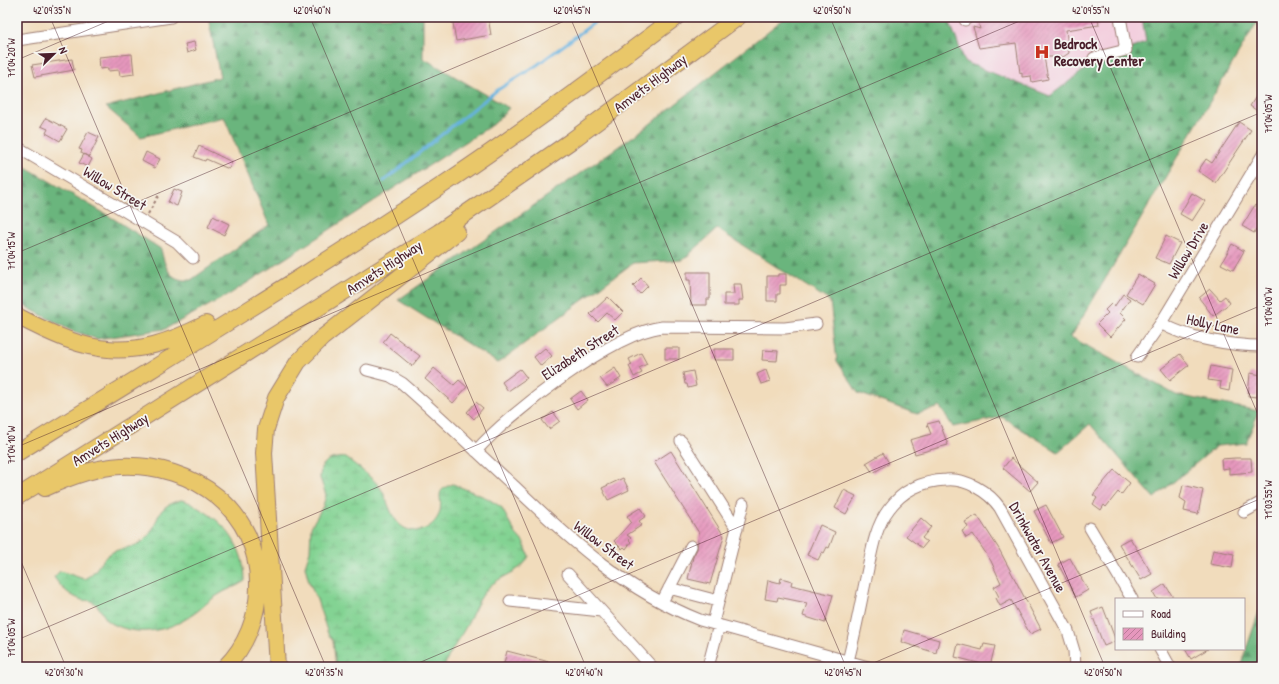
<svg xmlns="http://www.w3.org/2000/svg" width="1279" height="684" viewBox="0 0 1279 684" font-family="'Patrick Hand',sans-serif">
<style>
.built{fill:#f3cfde}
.forest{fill:url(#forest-firs);stroke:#5a6a54}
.wetland{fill:url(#wetland-marsh);stroke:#66795f}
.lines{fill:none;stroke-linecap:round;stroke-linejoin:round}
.stream{stroke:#66b2df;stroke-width:3}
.building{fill:url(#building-hatch)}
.minor-casing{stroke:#9e7e74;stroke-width:13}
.highway-casing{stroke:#9e7e74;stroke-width:18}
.path{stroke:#9e7e74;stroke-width:2;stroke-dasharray:3 3;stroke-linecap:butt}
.minor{stroke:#fff;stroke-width:11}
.highway{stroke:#e9c769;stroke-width:16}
.ticks{fill:none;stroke:#4a1f2b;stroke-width:1;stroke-opacity:0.45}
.labels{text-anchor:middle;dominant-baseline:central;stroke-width:3.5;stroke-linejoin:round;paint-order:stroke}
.poi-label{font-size:15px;font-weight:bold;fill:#4a1f2b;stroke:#f6f6f2;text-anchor:start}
.street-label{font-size:15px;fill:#4a1f2b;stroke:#f6f6f2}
.neatline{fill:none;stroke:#4a1f2b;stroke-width:1.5}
.ticks-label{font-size:10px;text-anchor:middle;fill:#4a1f2b}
</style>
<defs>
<pattern id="forest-firs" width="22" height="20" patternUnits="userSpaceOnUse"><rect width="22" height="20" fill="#6ab57d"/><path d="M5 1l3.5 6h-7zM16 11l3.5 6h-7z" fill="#599367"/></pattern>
<pattern id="wetland-marsh" width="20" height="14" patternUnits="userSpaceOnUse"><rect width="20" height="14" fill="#83d393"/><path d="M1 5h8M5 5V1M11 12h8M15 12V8" fill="none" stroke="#73b57f"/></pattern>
<pattern id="building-hatch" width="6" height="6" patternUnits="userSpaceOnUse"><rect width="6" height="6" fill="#e697bd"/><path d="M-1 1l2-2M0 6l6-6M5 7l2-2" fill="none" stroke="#bc7b9a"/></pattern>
</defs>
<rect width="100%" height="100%" fill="#f6f6f2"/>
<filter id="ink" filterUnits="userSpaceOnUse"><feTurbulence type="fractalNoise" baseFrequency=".025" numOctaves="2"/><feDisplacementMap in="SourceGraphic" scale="8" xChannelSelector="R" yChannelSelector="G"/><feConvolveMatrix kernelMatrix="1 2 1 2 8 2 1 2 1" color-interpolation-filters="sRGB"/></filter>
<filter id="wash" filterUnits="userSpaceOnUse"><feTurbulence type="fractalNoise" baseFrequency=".012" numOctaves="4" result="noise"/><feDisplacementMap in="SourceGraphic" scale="16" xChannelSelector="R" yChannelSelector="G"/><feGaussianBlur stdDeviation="0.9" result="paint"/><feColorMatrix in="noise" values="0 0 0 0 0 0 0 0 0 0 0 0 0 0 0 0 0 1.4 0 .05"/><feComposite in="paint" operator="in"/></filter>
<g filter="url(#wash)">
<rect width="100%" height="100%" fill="#f1dcbc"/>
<!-- built -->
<path class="built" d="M952 17H1142L1146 42 1084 70 1050 96 965 62 949 20Z"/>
<!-- forest -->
<path class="forest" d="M208 17H423V58L509 108 495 123 230 294 165 329 97 339 70 330 17 302V162L114 219 161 249C165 267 169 282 191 280L269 225 224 117 141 137 106 107 220 77Z
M786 17H952L949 20 965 62 1050 96 1084 70 1146 42 1142 17H1260L1071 337 1176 395 1259 411 1246 443 1217 446 1154 498 1090 424 1058 452 1002 417 953 427 940 407 917 414 858 393 837 361 830 301 717 229 683 260 633 263 498 363 398 300 645 128Z
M1262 603V667H1240Z"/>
<!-- wetland -->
<path class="wetland" d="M336 458C339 458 343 457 346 458 351 461 376 481 379 486 390 500 390 530 416 531 427 531 438 521 440 511 443 496 433 491 453 484L487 498 501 507 516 534 524 543 529 556C522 573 500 575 488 588 479 598 474 611 468 623 460 638 450 651 444 667H336L333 641 328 634 317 600 309 582 305 566 310 551 311 527 323 506 326 495 320 478 321 467 328 460Z
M181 500C188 501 194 505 200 509 227 523 245 550 245 581 236 587 227 589 218 595 211 599 205 605 199 610 174 630 141 639 111 623 103 619 101 605 91 601 88 600 85 601 82 600 70 596 61 588 54 577L60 571 84 579C97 573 98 563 108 555 118 547 133 549 143 541 163 524 150 508 181 500Z"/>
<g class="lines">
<!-- stream -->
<path class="stream" d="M384 181 496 91 537 65 602 17"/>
</g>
<g id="blocks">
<!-- building -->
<path class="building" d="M452 17H488L491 35 456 41Z
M1005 17H1098L1099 25 1066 30 1069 53 1063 57H1044L1048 79 1032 82 1031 76 1022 77V72L1020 73 1016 43 979 48 973 27 980 29 978 21Z
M194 42 196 50 187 53 185 44Z
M132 54 134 74 120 76 119 70 108 71V68L100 69 99 57Z
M72 59 74 70 35 77 32 65Z
M1262 87V114L1250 106Z
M46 118 67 129 60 141 46 133 48 129 41 126Z
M1239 122 1251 130 1216 183 1198 171 1206 159 1212 163Z
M88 132 99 137 89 157 81 153 82 150 79 149Z
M199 146 232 162 229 169 206 159 205 161 194 157Z
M146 152 160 159 155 168 142 161Z
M84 154 92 159 88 167 79 163Z
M174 189 182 192 177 206 168 202Z
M1192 193 1205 201 1192 221 1180 214Z
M1255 205 1262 209V233L1256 229 1254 233 1242 226Z
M213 216 229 224 224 235 208 227Z
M1166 236 1180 243 1169 264 1155 258Z
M1232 244 1244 251 1233 270 1221 264Z
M687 272H710V299H707V305H691L690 280H687Z
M778 274H786V285H780V294H777V301H767V276H778Z
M1138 274 1155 284 1143 304 1126 294Z
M641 278 648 286 640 294 633 286Z
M733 284H741L743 300H739V305H724V294H734Z
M1210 289 1220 300 1225 296 1230 303 1213 316 1199 298Z
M1123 294 1130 299 1120 313 1126 319 1110 337 1097 324 1108 313 1105 310 1111 304 1114 307Z
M608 297 623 312 615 320 607 313 598 322 590 314Z
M390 333 420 356 412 366 383 342Z
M545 348 552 356 541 366 534 357Z
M665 348H679V359H665Z
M714 349H734V360H714Z
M763 350 778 351 777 361 762 360Z
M641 353 647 364 639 368 642 373 634 377 629 366 632 365 629 359Z
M1180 354 1189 365 1170 380 1161 369Z
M1211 366 1232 370 1229 391 1220 389 1221 382 1208 380Z
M434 368 454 385 459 380 467 387 453 403 425 379Z
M615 368 621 378 607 387 600 378Z
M520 369 527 378 508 391 502 382Z
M766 370 770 381 761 384 757 374Z
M693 371 696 386 688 388 687 384H685L683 373Z
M1250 373 1262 375V389H1258L1257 397 1248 396Z
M581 391 588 400 577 409 570 399Z
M476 402 483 408 474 419 467 412Z
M553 412 560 421 549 429 542 420Z
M939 421 948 445 915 454 910 440 931 434 927 424Z
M671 451 724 536 710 584 688 579 693 557 697 549 699 533 654 462Z
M883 453 889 463 873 473 866 463Z
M1011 458 1038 482 1030 491 1003 468Z
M1235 458H1251L1252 472 1229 474V468L1222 469 1221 459Z
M1114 470 1130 483 1121 495 1118 492 1106 507 1104 505 1101 510 1093 504 1097 498 1093 495Z
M623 478 629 490 608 500 602 488Z
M1183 485 1203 490 1198 514 1184 511 1186 502 1180 498Z
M844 490 856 496 846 514 835 508Z
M1046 505 1063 537 1051 543 1034 511Z
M640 508 646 516 639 521 642 525 627 535 631 538 629 540 631 542 626 549 624 547 622 549 614 541 631 522 627 516Z
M977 515 999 549 1041 629 1030 634 1011 600 1000 606 996 598 999 597 994 587 1001 583 991 561 973 534 966 538 962 531 968 527 965 522Z
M921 518 931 527 922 538 927 542 922 548 906 536Z
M820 525 835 532 829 548 827 547 824 553 822 552 818 560 807 555Z
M1130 538 1152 574 1141 580 1119 544Z
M1213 550 1234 554 1232 568 1210 564Z
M1070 558 1088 590 1076 597 1058 564Z
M781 578 792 581 791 585 833 595 825 623 803 616 807 603 778 597 777 601 765 599 768 580 780 583Z
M1165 584 1174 599H1157L1153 592Z
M1103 607 1116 641 1104 646 1091 612Z
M904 630 939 640 936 653 901 642Z
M958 644 982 650 984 644 995 646 990 666 955 657Z
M1185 649H1208L1191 659Z
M507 651 557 664V667H503Z"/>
</g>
</g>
<g filter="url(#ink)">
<use href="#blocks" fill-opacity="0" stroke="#9e7e74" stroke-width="1"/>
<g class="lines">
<!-- minor casing -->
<g class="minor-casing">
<path id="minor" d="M965 20 968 17
M17 40 171 17
M1094 58 1126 50 1120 17
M17 147 177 242 193 258
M1161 323C1185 338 1233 346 1262 346
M1137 357 1161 323 1262 156
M367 370 390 376 402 383C440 416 477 452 514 486 571 541 626 591 700 620L868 667
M681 441 737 529
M476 451C509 413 613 333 662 327L785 328 816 324
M1244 512 1262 502
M1090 528 1132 599
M568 574 652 667
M669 588 718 601
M510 601 601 611
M662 602 691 546
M713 623 743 504
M1160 649 1170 667
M848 661C855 634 860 606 866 578 871 556 874 528 889 509 903 490 923 481 946 480 966 478 989 492 1000 508L1068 631 1074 651 1075 667
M708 667 719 625"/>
</g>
<!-- highway casing -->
<g class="highway-casing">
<path id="highway" d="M17 316C91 355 129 363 206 324
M17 453C159 364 302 279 441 186 521 133 599 75 676 17
M45 488C69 477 95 467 121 466 193 463 260 510 258 587 258 616 246 647 225 667
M17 497 439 232 571 141 738 17
M277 667 264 453 266 429 276 398 298 362 322 338 457 232"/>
</g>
<!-- path -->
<path class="path" d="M148 214 160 193"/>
<!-- minor -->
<use href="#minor" class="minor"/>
<!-- highway -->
<use href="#highway" class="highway"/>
</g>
</g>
<!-- ticks -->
<path class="ticks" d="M50 17 326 667M310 17 586 667M570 17 846 667M830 17 1105 667M1089 17 1262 424M17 60 118 17M17 253 574 17M17 447 1029 17M17 552 66 667M17 640 1262 112M409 667 1262 305M864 667 1262 498"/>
<!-- icons -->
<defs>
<g id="hospital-bare" transform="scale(1.2)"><path d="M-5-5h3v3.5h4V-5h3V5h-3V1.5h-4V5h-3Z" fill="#c8321e" stroke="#f6f6f2" stroke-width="2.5" paint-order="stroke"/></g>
</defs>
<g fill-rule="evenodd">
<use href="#hospital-bare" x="1042" y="52"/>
</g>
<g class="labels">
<!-- poi labels -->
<g class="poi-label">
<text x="1054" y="43">Bedrock<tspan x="1054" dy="17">Recovery Center</tspan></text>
</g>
<!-- street labels -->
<g class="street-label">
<text transform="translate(650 83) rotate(-37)">Amvets Highway</text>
<text transform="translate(115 188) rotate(31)">Willow Street</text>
<text transform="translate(1188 250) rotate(-59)">Willow Drive</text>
<text transform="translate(384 267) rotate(-33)">Amvets Highway</text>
<text transform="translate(1213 324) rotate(12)">Holly Lane</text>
<text transform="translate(580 352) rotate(-33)">Elizabeth Street</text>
<text transform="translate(110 439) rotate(-32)">Amvets Highway</text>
<text transform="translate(604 545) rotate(37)">Willow Street</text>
<text transform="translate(1038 547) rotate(61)">Drinkwater Avenue</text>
</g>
</g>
<!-- margin -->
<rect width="1279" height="684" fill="none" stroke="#f6f6f2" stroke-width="44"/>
<!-- legend -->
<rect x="1115" y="598" width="130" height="52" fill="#f6f6f2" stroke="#b1a0a2"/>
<rect x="1123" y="611" width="20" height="6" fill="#ffffff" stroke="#b1a0a2"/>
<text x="1151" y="618" font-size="12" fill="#4a1f2b">Road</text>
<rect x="1123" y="628" width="20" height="12" fill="url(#building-hatch)" stroke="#b1a0a2"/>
<text x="1151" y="638" font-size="12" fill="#4a1f2b">Building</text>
<!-- north arrow -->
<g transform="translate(54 54) rotate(67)" stroke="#f6f6f2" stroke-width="3" paint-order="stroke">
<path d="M0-3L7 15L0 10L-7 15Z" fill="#4a1f2b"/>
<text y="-6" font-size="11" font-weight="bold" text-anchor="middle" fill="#4a1f2b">N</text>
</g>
<rect x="22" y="22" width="1235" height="640" class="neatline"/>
<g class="ticks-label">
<text x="52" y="14">42°09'35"N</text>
<text x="312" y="14">42°09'40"N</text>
<text x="572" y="14">42°09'45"N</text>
<text x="832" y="14">42°09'50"N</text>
<text x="1091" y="14">42°09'55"N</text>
<text transform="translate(11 58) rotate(-90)" y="4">71°04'20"W</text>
<text transform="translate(1268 114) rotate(-90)" y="4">71°04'05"W</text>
<text transform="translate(11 251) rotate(-90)" y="4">71°04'15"W</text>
<text transform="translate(1268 307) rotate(-90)" y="4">71°04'00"W</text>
<text transform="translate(11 445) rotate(-90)" y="4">71°04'10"W</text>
<text transform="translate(1268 500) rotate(-90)" y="4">71°03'55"W</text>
<text transform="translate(11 638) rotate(-90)" y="4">71°04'05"W</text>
<text x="64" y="676">42°09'30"N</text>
<text x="324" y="676">42°09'35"N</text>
<text x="584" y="676">42°09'40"N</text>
<text x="843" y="676">42°09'45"N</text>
<text x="1103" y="676">42°09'50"N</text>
</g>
</svg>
